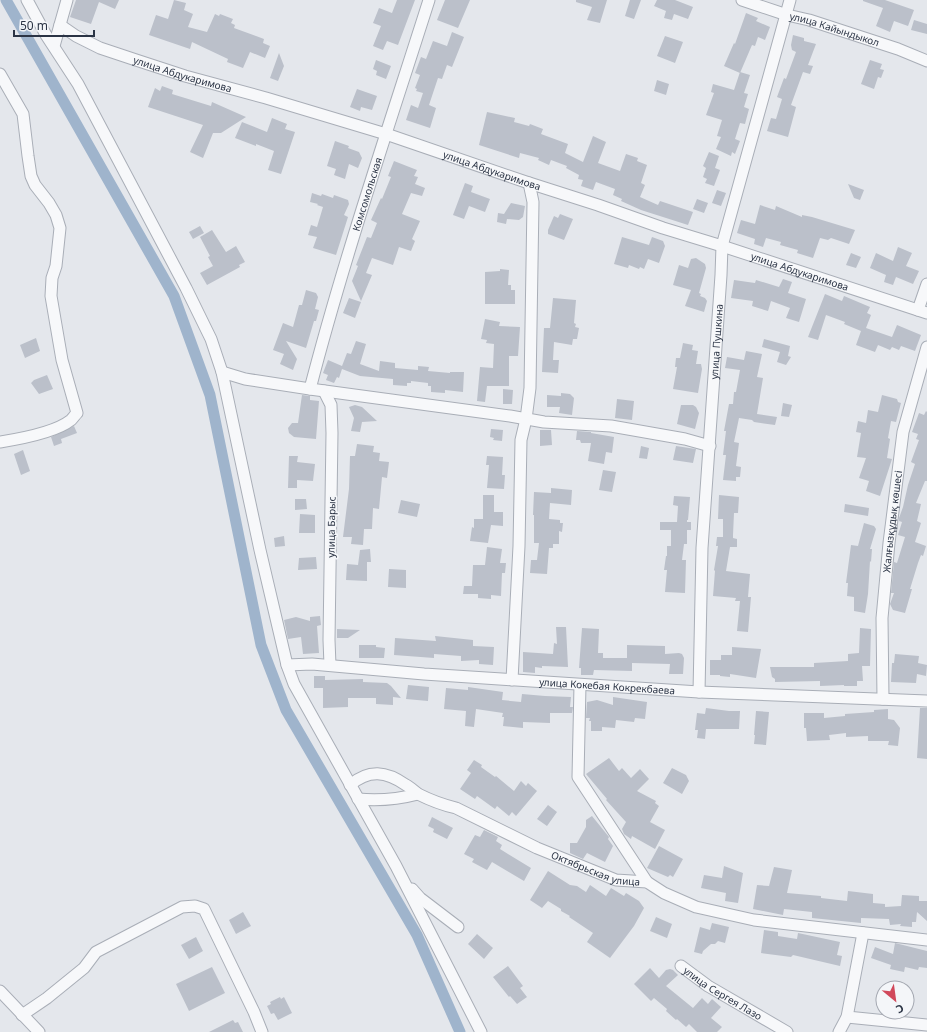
<svg xmlns="http://www.w3.org/2000/svg" width="927" height="1032" viewBox="0 0 927 1032" font-family="'Noto Sans',sans-serif">
<style>
.lines{fill:none;stroke-linecap:round;stroke-linejoin:round}
.canal{stroke:#9fb4cc;stroke-width:11}
.building{fill:#bbc0ca}
.minor-casing{stroke:#a9aeb7;stroke-width:13}
.minor{stroke:#f7f8fa;stroke-width:11}
.labels{text-anchor:middle;dominant-baseline:central;stroke-width:3.5;stroke-linejoin:round;paint-order:stroke}
.street-label{font-size:10px;fill:#2b3445;stroke:#f4f6f9}
</style>
<rect width="100%" height="100%" fill="#e4e7ec"/>
<g class="lines">
<!-- canal -->
<path class="canal" d="M6 0 174 296 210 395 261 645 286 710 417 935 460 1032"/>
</g>
<!-- building -->
<path class="building" d="M76 0H119L115 9 99 2 91 24 70 17Z
M174 0 186 3 184 10 193 14 188 27 207 32 215 14 219 16 220 14 233 19 231 23 235 25 234 28 264 39 263 43 270 46 265 58 250 52 243 68 227 62 228 59 192 42 190 49 149 35 156 15 168 19Z
M397 0H415L398 45 387 41 383 50 373 46 381 26 373 23 379 8 392 13Z
M445 0H470L458 28 437 20Z
M576 0H607L600 23 587 20 592 7 576 2Z
M630 0H641L634 19 625 16Z
M657 0H675L693 7 688 19 674 14 672 20 664 18 666 11 654 6Z
M863 0H885L914 10 908 26 894 21 890 32 876 26 883 8 863 1Z
M746 13 758 18 756 21 770 27 765 40 758 37 755 46 752 45 740 73 724 66 734 43 735 44Z
M914 20 927 24V34L911 30Z
M452 32 464 37 452 67 447 65 442 79 438 78 429 105 436 108 430 128 406 120 411 105 418 108 423 93 416 91 417 89 415 88 420 75 415 73 421 57 426 59 433 41 447 46Z
M793 35 804 38V41L816 44 808 65 813 66 810 74 803 72 791 105 796 107 788 137 767 131 771 118 776 119 782 99 777 97 784 78 786 79 796 52 792 50 791 45Z
M665 36 683 42 675 63 657 56Z
M279 53 284 66 278 81 270 78Z
M376 60 391 66 386 79 376 75 377 71 373 69Z
M870 60 882 64 880 69 884 70 881 78 878 77 874 89 861 84Z
M740 72 750 75 744 93 748 94 744 107 749 109 745 124 740 123 735 139 740 141 735 154 732 152 731 156 716 149 721 137 717 136 722 120 706 115 714 93 711 92 713 84 734 90Z
M657 80 669 84 666 95 654 91Z
M162 86 173 90 172 94 211 106 212 102 246 117 221 133H213L203 158 190 152 203 125 148 107 155 88 160 91Z
M357 89 377 96 372 110 361 107 360 111 350 107Z
M487 112 515 118 514 122 529 126 530 124 543 129 541 134 568 144 565 153 583 162 593 136 606 142 598 163 620 171 626 154 638 158 637 161 647 165 641 183 645 185 640 197 658 205 660 201 693 212 688 225 641 210 621 201 622 199 613 195 615 189 596 182 593 190 581 186 583 180 578 179 579 175 566 168 567 166 551 160 549 165 538 160 539 158 520 153 519 158 479 145Z
M272 118 287 124 285 129 295 132 281 174 268 170 274 151 256 144V146L235 138 242 122 267 132Z
M335 141 349 146 348 148 359 152 362 158 358 168 349 164 345 179 334 175 336 169 327 166Z
M709 152 719 156 715 168 720 170 714 186 705 183 707 179 703 177 706 168 703 166Z
M394 161 417 170 414 176 418 177 415 184 425 188 422 196 411 193 402 214 420 221 412 239 415 241 411 251 399 247 393 265 372 258 366 273 372 275 361 301 352 281 358 266 356 265 367 237 371 238 377 223 371 220 381 198 382 199 391 177 388 176Z
M465 183 473 186 471 192 490 199 485 212 469 206 464 219 453 215Z
M848 184 864 190 860 200 854 198Z
M717 190 726 193 721 206 712 203Z
M312 193 321 196 322 194 333 198 334 195 348 200 349 204 344 215 348 217 336 255 313 248 317 237 308 235 311 225 317 227 323 207 317 205 318 204 310 202Z
M697 199 708 203 704 213 693 209Z
M511 203 525 206 523 217 519 220 507 219 506 224 497 222 498 213 504 214Z
M760 205 775 210 776 206 802 217V215L812 217 855 230 849 244 831 238 828 240 820 238 813 258 797 253 798 250 780 245 781 242 766 238 763 247 754 244 755 239 737 233 741 220 755 224Z
M560 214 573 219 564 240 548 234V230L554 216 558 218Z
M200 226 204 233 193 239 189 232Z
M212 230 226 252 236 246 245 262 239 265 240 267 207 285 200 273 213 266 208 257 210 256 200 237Z
M622 237 649 245 652 237 663 241 665 246 659 263 648 259 644 269 640 267 639 269 629 265 628 268 614 264Z
M898 247 912 253 906 266 919 271 913 284 896 277 893 285 884 282 886 275 870 268 876 253 893 261Z
M851 253 861 257 856 268 846 265Z
M696 258 705 264 706 268 699 293 701 294 700 296 705 298 707 301 704 312 685 306 691 290 673 285 679 265 688 268 691 259Z
M500 269 509 270 508 285H511V290H515V304H485V272L500 271Z
M783 279 792 282 788 293 806 299 799 322 786 318 790 308 771 301 768 311 752 306 753 301 731 298 734 280 755 283 756 280 779 287Z
M306 290 316 293 318 297 315 309 319 310 316 321H314L306 348 286 341 297 359 293 370 280 364 284 354 273 350 283 323 293 327 299 305H302Z
M825 294 842 301 844 296 870 307 867 313 871 315 866 328 892 337 897 325 921 335 915 351 901 346 899 350 892 347 890 350 878 345 875 352 856 345 861 331 844 324 845 322 826 315 818 340 808 337Z
M349 298 361 302 355 318 343 313Z
M553 298 576 300 574 323 576 324 575 327 579 328 577 339H573L572 345 554 342 553 360H559L558 373 542 372 544 328H550Z
M485 319 500 322 499 326 520 327 518 356H509V386H487L485 402 477 401 480 367 493 368 494 344 486 343 487 340 481 339Z
M36 338 40 351 25 358 20 345Z
M764 339 790 346 788 356 791 357 786 365 777 362 780 352 762 347Z
M356 341 366 344 360 364 379 371 380 361 395 363V368L418 370V366L429 367 428 371 450 373V372H464L463 392 445 390V393L431 392V386H428V383L411 381V383H407V386L393 385V379L360 376 342 369 339 378 337 377 334 383 326 380 328 375 323 373 328 360 342 366 347 353 351 354Z
M683 343 693 345 692 350 698 351 696 364H701L702 369 698 393 673 389 677 367H675L676 358H680Z
M746 351 762 354 757 377 763 378 757 414 777 417 775 425 754 422 752 420 739 418 734 442 739 443 736 466 741 467 740 477H736V481L723 480 726 455H723L726 431H724L729 404H733L734 392H736L740 370 725 368 727 357 744 360Z
M47 375 53 389 39 394 31 383 34 380Z
M503 389 513 390 512 404H503Z
M561 393 570 394 574 398 572 415 559 413 560 407H547V395L561 396Z
M302 395 310 396V400L319 401 316 439 294 437 289 433 288 428 292 423H298Z
M882 395 897 399 898 402 901 403 896 422 891 421 888 438 890 439 887 458 892 459 880 496 866 491 869 481 859 478 866 458 857 457 861 433 856 432 858 421 866 423 868 410 878 412Z
M617 399 634 401 632 420 615 418Z
M783 403 792 405 789 417 781 416Z
M355 405 362 407 377 421 362 422 360 432 351 431 354 418 349 407Z
M681 405H693L696 407 699 413 695 429 677 424Z
M926 411 927 412V481H925L916 503 921 504 917 521 921 523 915 542 926 546 923 556 921 555 918 563 910 589H912L905 613 893 610 890 604 894 593H891L894 562 897 563 905 537 898 535 902 522 899 521V518L903 507 908 485 915 464 911 462 919 440 916 439 918 434 912 432 919 413 924 415Z
M74 426 77 433 61 439 62 443 54 446 51 437Z
M491 429 503 430 502 441 493 440 494 438 490 437Z
M540 430H551L552 445 540 446Z
M577 431 591 432V433L614 437 612 453 606 452 604 464 588 461 591 443H581L580 440H576Z
M357 444 374 446 373 452 380 453 379 461 389 462 387 478 382 477 379 509 373 508 372 529H364L363 545 351 544 352 537H343L349 489 350 456H355Z
M641 446 649 448 647 459 639 458Z
M676 446 696 449 693 463 673 460Z
M23 450 30 471 21 475 14 454Z
M289 456H298L297 462 315 464 313 481 297 480V488H288Z
M487 456 503 457 502 475H505L504 489 487 488 489 465H486Z
M603 470 616 472 612 492 599 490Z
M551 488 572 490 571 505 550 503 549 519 560 520V523H563L562 532 559 531V544H553V548H549L547 574 530 573 531 560H537L539 543H534V515H533L534 492 551 493Z
M483 495H494V512H503V526L491 525 488 543 470 541 472 527 474 528V519H483Z
M719 495 739 497 738 513H734L733 535V538L737 539V547H730L726 571 750 574 748 597H751L748 632 737 631 740 601H735L736 598 713 596 715 571 714 570 718 546H716L717 537H723V519H718Z
M674 496 690 497 688 520H687V522H691V530H687V544H684L682 560H686L685 593 665 592 667 570H664L666 556H667V546H671V530H660V522H677L678 506 673 505Z
M295 499H306L307 509 295 510Z
M401 500 420 504 417 517 398 513Z
M845 504 869 508 868 516 844 512Z
M300 514 315 515V533H299Z
M864 523 874 526 876 529 870 549H872L871 562 870 561 868 594 865 613 854 611V597L847 596 848 583H846L851 545 858 546Z
M284 536 285 546 275 547 274 538Z
M487 547 502 549 500 563H506L505 573H502L501 596 491 595V599L478 598V594H463L464 586H472L473 565H485Z
M370 549 371 562H367V581L346 580 347 564 358 565 360 550Z
M316 557 317 569 298 570 299 558Z
M389 569 406 570V588L388 587Z
M320 616 321 625 317 626 319 653 303 654 301 637 288 639 284 620 296 617 310 621V617Z
M556 627H566L568 667 542 666V668L535 667V673L523 672V652L553 654 554 643 557 644Z
M582 628 599 629 598 653H603V658H627V645L665 646V654L679 653 682 654 684 658 683 674H669L670 664 632 663V671L594 670 593 675H581V668H579Z
M860 628 871 629 870 666H862L863 681H857V686H844V685L820 686V681L775 682V679L772 677 770 667H814V663L848 661V654L859 653Z
M337 629 360 630 348 638H337Z
M435 636 473 640V646L494 647 493 665 479 664V660L461 661V656L434 654V658L394 655 395 638 436 641Z
M359 645H376V647L385 648 384 658H359Z
M732 647 761 649 756 678 730 674V677L720 676V675H710V660H721V655H732Z
M895 654 919 656 918 663 927 665 926 676 917 674 916 683 891 682 892 663H894Z
M314 676H325V680L363 679V682L387 683 391 686 401 698 393 697V705L376 704V698H348V707L323 708V688H314Z
M408 685 429 687 428 701 406 699Z
M468 687 503 692 502 700 521 702 522 694 545 696 571 697 570 707H573L572 713H550V723L523 722V728L503 726 504 717H502L503 713 476 709 474 727 465 726 466 711 444 709 446 688 468 690Z
M613 697 647 702 645 719 635 718 634 722 616 720 615 728 602 727V731H591V721H589L590 718H586L587 702 597 700 613 705Z
M706 708 729 711H740L739 729H706L705 739 697 738 698 730H695L697 713 705 714Z
M920 708H927V759L917 758Z
M888 709V719L894 720 900 728 898 746 888 745 889 741H868V736L846 737V733L829 735 830 740 807 741 806 728H804V713H824V718L845 716V714L874 712V710Z
M756 711 769 712 766 745 754 744 755 735H754Z
M609 758 619 771 622 768 631 778 640 769 649 779 637 791 656 801 655 803 659 806 650 822 665 830 655 849 632 836 631 839 624 834 622 829 626 822 606 800 607 799 586 774Z
M474 760 482 765 481 767 495 777 496 776 514 791 521 781 526 786 528 783 537 791 516 816 512 812 509 816 497 806 495 809 477 796 475 799 460 789 471 773 467 770Z
M672 768 686 775 689 781 682 794 663 783Z
M548 805 557 812 547 826 537 819Z
M592 816 609 837 608 839 613 846 605 862 587 853 583 859 570 853V843H577L586 827V820Z
M432 817 453 828 447 839 433 832 434 829 428 826Z
M484 830 498 837 496 841 502 845 500 849 531 868 524 881 492 862 487 870 472 862 474 859 464 854 475 835 480 837Z
M659 846 683 859 673 877 670 875 668 877 647 868Z
M724 866 743 873 738 903 725 901 726 893 701 888 704 875 722 878Z
M774 867 792 870 787 893 821 896V898L847 901 848 891 873 894V903L885 904V907L901 906 902 895 919 896V901H927V921L917 912 916 922H912V927L900 926 901 924 890 925 889 919 861 918V923L812 918V912L784 909 783 915 753 909 757 885 769 886Z
M548 871 570 885 577 886 586 892 590 885 606 896 611 888 624 896 626 893 639 901 644 908 634 926 610 958 587 942 593 933 569 917 570 916 561 911V909L548 901 542 908 530 900Z
M243 912 251 926 236 934 229 920Z
M656 917 672 924 667 938 650 931Z
M712 923 729 927 725 943 718 941 715 944H711L703 951 702 954 694 952 700 927 710 930Z
M764 930 778 932V936L797 939 798 933 840 942 837 955 842 956 840 966 793 955 791 957 761 953Z
M477 934 493 948 484 959 468 944Z
M196 937 203 951 189 959 181 945Z
M895 943 927 951V968L919 967 918 970 905 967 904 972 890 969 891 965 871 958 875 947 893 954Z
M508 966 523 986 520 988 527 997 517 1004 510 996 509 997 493 977Z
M212 967 225 993 189 1011 176 984Z
M650 968 659 978 666 970 670 969 673 970 678 975 666 986 693 1008 702 998 708 1004 712 999 721 1007 711 1018 722 1027 717 1032H697L689 1024 686 1027 677 1019 676 1020 666 1011 667 1009 654 998 651 1001 634 984Z
M280 997 281 999 284 997 292 1013 278 1020 274 1013 271 1014 267 1006 271 1004 270 1002Z
M233 1020 235 1023 238 1022 243 1032H209Z"/>
<g class="lines">
<!-- minor casing -->
<g class="minor-casing">
<g id="minor">
<path d="M27 0 46 35 78 84 186 288 211 339 222 372 260 550 287 665 294 684 396 866 481 1032"/>
<path id="s1" d="M742 0 787 15 809 20 898 49 927 61"/>
<path id="s2" d="M60 25 76 36 100 48 136 60 185 76 266 98 386 134 526 182 598 205 663 228 722 246 927 313"/>
<path d="M54 46 67 0"/>
<path d="M0 74 23 114 28 156 31 176 35 185 49 203 56 215 60 228 56 266 52 278 51 296 62 360 77 413C75 415 73 418 71 420 56 432 19 439 0 442"/>
<path d="M918 310 927 284"/>
<path d="M222 372 245 379 310 389 510 416 544 422 611 426 685 439 710 446"/>
<path id="s3" d="M310 389C344 258 388 129 429 0"/>
<path d="M324 391 331 405 332 433 329 640 330 665"/>
<path id="s4" d="M287 665 312 664 424 674 699 692 927 701"/>
<path d="M512 680 519 546 521 440 526 419 530 388 533 202 529 183"/>
<path d="M580 685 578 777 647 882"/>
<path id="s5" d="M699 692 702 548 721 275 722 246 790 0"/>
<path id="s6" d="M883 699 882 618 889 543 903 432 927 347"/>
<path id="s7" d="M350 785C369 769 386 771 406 785 410 787 414 791 418 794 430 800 443 805 456 808L537 848 616 880 647 882 664 893 696 907 754 920 927 940"/>
<path d="M358 799C378 801 399 799 418 794"/>
<path d="M412 889 420 898 458 927"/>
<path id="s8" d="M681 966 708 986 787 1032"/>
<path d="M0 991 39 1032"/>
<path d="M22 1015 47 998 84 968 96 952 182 907 195 906 204 909 254 1012 262 1032"/>
<path d="M847 1017 927 1025"/>
<path d="M839 1032 847 1017 863 933"/>
</g>
</g>
<!-- minor -->
<use href="#minor" class="minor"/>
</g>
<g class="labels">
<!-- street labels -->
<g class="street-label">
<text stroke="none"><textPath href="#s1" startOffset="97">улица Кайындыкол</textPath></text>
<text stroke="none"><textPath href="#s2" startOffset="133">улица Абдукаримова</textPath></text>
<text stroke="none"><textPath href="#s2" startOffset="457">улица Абдукаримова</textPath></text>
<text stroke="none"><textPath href="#s3" startOffset="203">Комсомольская</textPath></text>
<text stroke="none"><textPath href="#s2" startOffset="781">улица Абдукаримова</textPath></text>
<text stroke="none"><textPath href="#s5" startOffset="351">улица Пушкина</textPath></text>
<text stroke="none"><textPath href="#s6" startOffset="178">Жалғызқұдық көшесі</textPath></text>
<text transform="translate(331 527) rotate(-89)">улица Барыс</text>
<text stroke="none"><textPath href="#s4" startOffset="321">улица Кокебая Кокрекбаева</textPath></text>
<text stroke="none"><textPath href="#s7" startOffset="270">Октябрьская улица</textPath></text>
<text stroke="none"><textPath href="#s8" startOffset="50">улица Сергея Лазо</textPath></text>
</g>
</g>
<!-- north arrow -->
<g transform="translate(895 1000) rotate(151)"><circle r="19" fill="#f4f6f9" stroke="#a4a8b1"/>
<path d="M0-3L7 15L0 10L-7 15Z" fill="#d1495b"/>
<text y="-6" font-size="11" font-weight="bold" text-anchor="middle" fill="#2b3445">С</text>
</g>
<!-- scale -->
<path d="M14 30v6h80v-6" fill="none" stroke="#2b3445" stroke-width="2"/>
<text x="20" y="30" font-size="12" fill="#2b3445" stroke="#f4f6f9" stroke-width="3" paint-order="stroke">50 m</text>
</svg>
